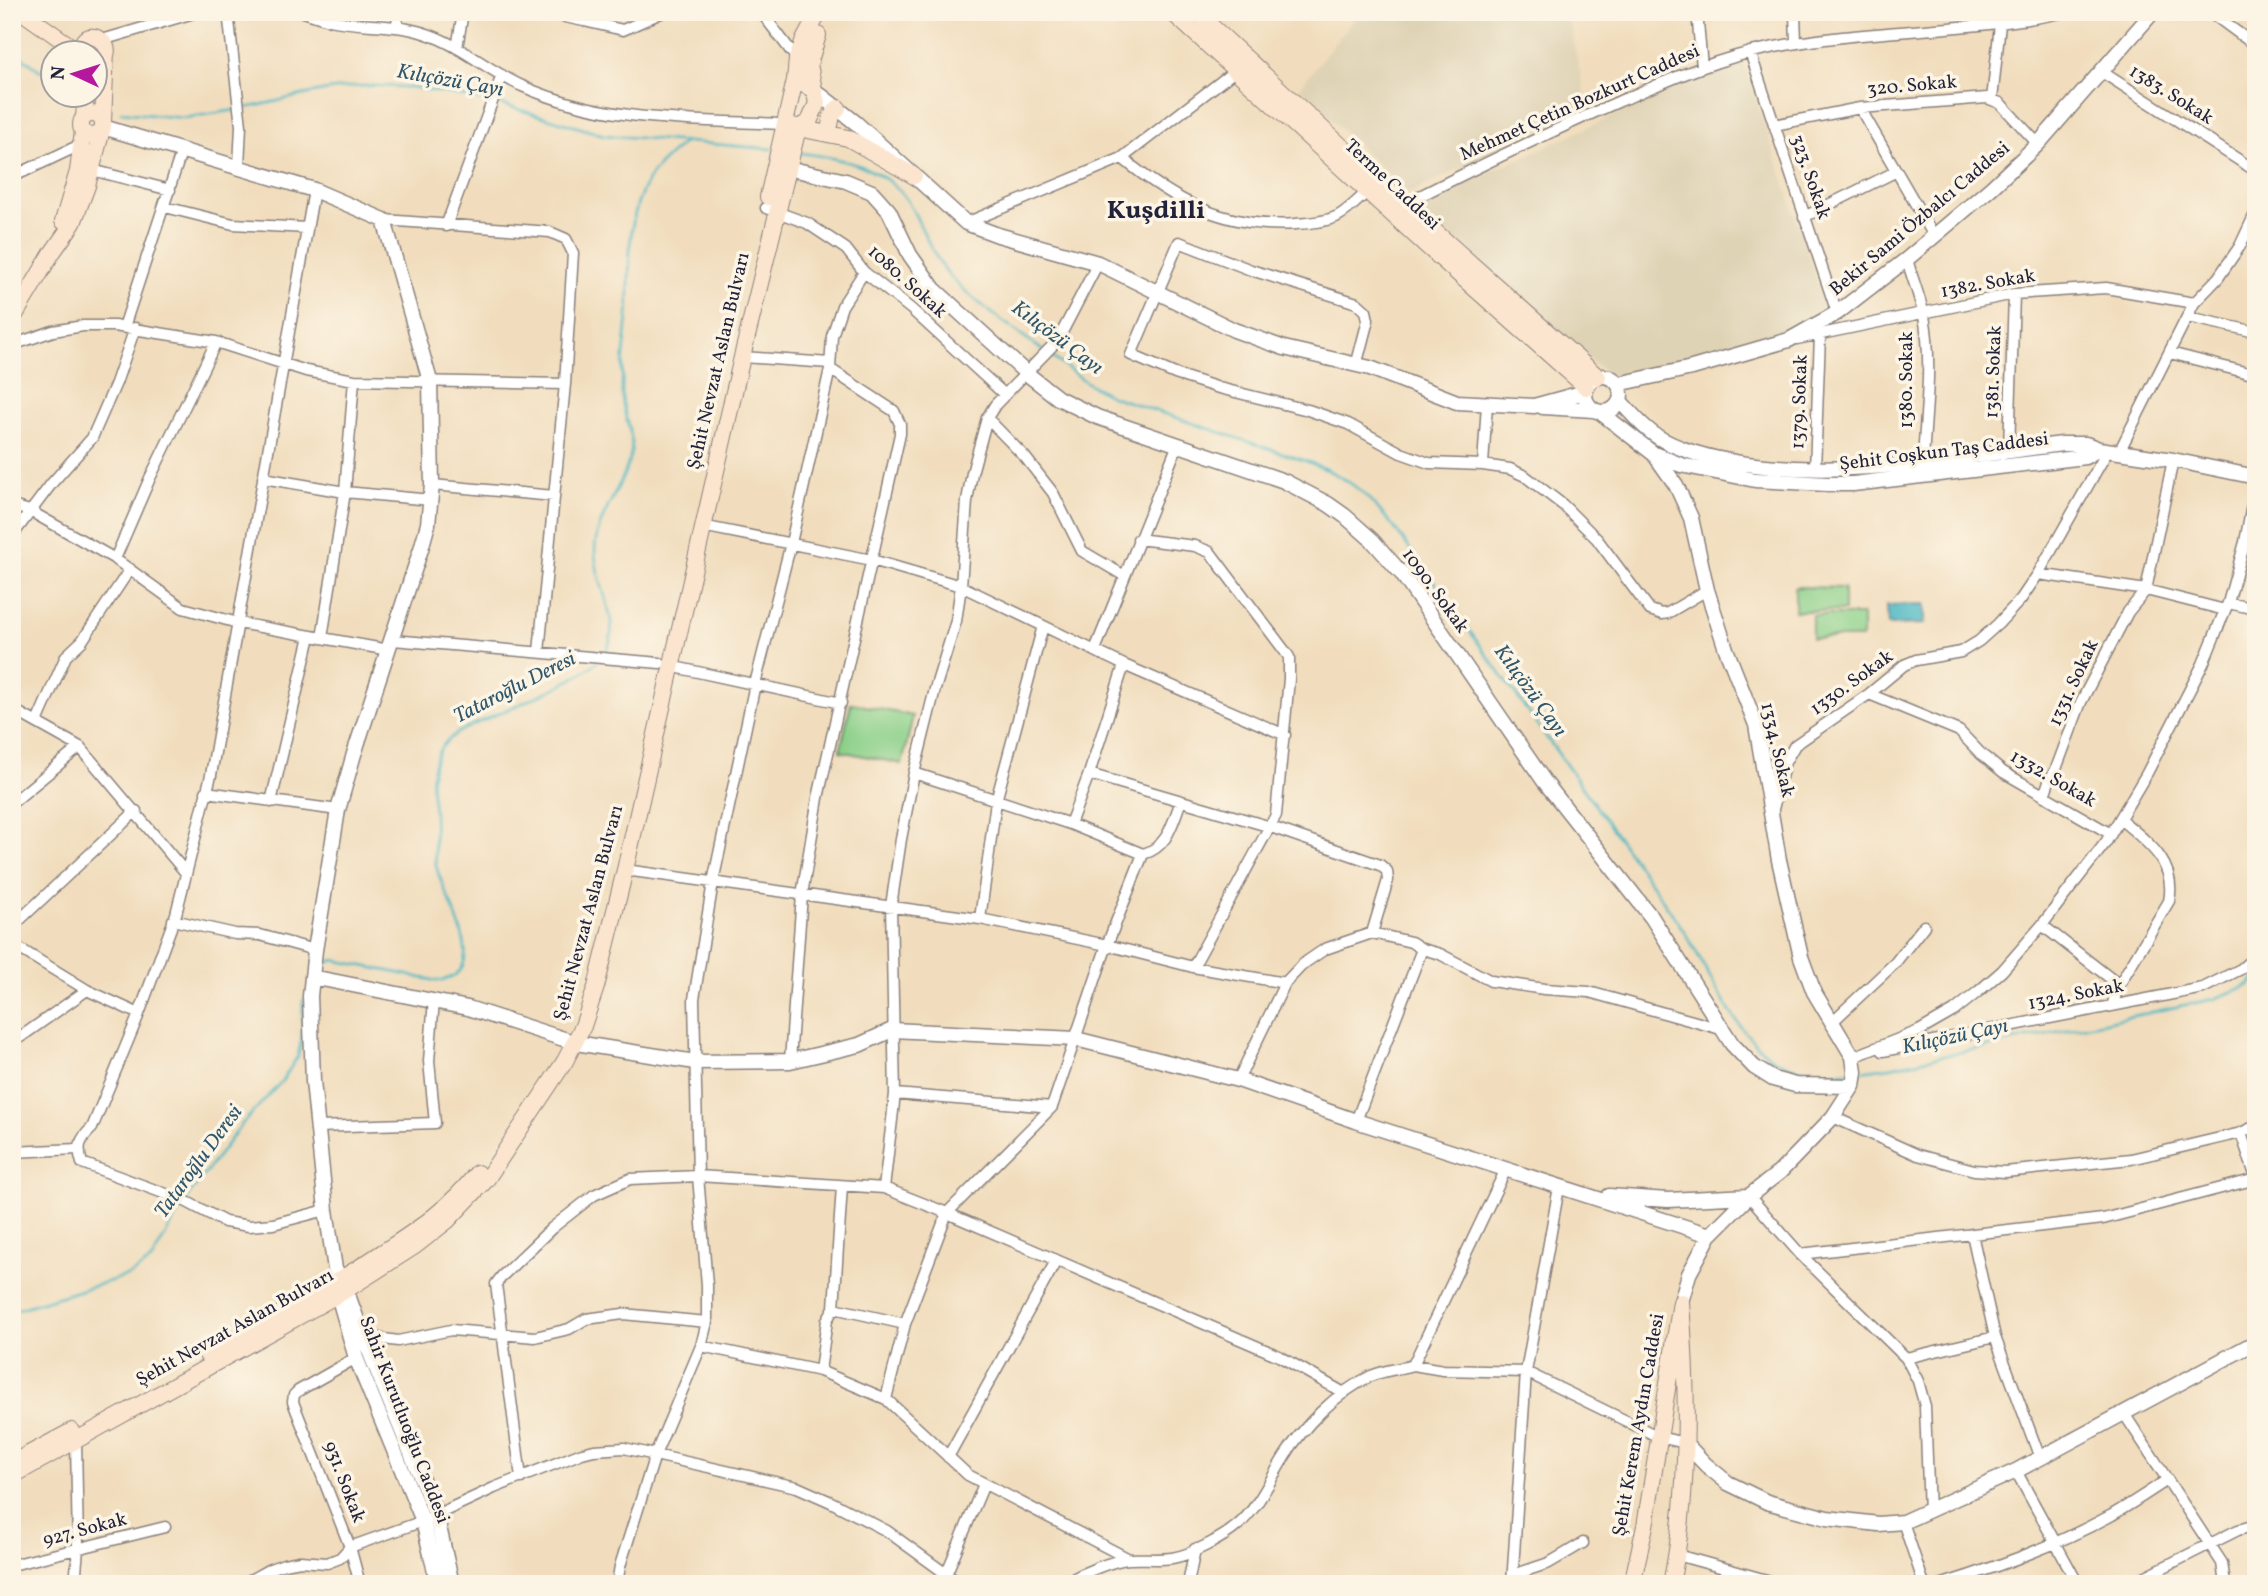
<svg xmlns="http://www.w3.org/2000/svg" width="2268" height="1596" viewBox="0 0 2268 1596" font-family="Vollkorn,serif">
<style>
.built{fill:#dfd3b5}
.green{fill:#8bd089;stroke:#567962;stroke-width:2}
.water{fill:#4ab7c4;stroke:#366c80;stroke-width:2}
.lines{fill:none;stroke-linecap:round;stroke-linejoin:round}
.stream{stroke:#4ab7c4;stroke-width:2.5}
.minor-casing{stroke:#8a807c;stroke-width:13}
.tertiary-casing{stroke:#8a807c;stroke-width:17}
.secondary-casing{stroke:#8a807c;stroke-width:18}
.minor{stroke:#fff;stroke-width:10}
.tertiary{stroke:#fff;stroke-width:14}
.secondary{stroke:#fce5cf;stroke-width:16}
.labels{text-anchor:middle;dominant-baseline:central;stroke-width:7;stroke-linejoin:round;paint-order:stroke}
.street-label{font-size:19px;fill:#22223b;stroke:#fcf5e5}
.water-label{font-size:21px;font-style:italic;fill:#30566b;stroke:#fcf5e5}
.district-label{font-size:26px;font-weight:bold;fill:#22223b;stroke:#fcf5e5}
</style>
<rect width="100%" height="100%" fill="#fcf5e5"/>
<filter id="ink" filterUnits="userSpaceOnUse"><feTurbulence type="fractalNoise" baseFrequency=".0143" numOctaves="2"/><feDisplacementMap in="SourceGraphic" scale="14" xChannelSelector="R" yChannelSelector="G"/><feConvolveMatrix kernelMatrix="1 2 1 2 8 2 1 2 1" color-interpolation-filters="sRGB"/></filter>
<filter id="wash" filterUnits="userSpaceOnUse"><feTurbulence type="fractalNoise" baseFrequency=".00686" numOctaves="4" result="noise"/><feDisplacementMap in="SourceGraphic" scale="28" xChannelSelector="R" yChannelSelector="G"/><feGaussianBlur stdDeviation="1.57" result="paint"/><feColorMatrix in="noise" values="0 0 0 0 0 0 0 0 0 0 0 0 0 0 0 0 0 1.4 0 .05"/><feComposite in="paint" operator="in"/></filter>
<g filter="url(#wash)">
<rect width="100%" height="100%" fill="#f1ddbd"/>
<!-- built -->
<path class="built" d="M1359 12H1567L1587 106 1409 194 1299 88Z
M1744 63 1827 309 1771 335 1614 377 1595 364 1414 206 1675 88Z"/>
<!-- green -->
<path class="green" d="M1795 587 1844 588V611H1795Z
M1812 615H1862V638H1812Z
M851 703 913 716 902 764 840 751Z"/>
<!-- water -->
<path class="water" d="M1925 604V624L1888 625 1887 605Z"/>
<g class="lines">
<!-- stream -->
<path class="stream" d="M12 50 52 79
M494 102 604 135 772 149
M242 109C286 100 337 84 381 86 417 86 452 95 488 101
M121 112 184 118 236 110
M801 153C842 158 890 168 911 207 924 231 932 256 951 277 977 305 1012 327 1042 350
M1048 354 1089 384 1111 396 1306 461C1349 477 1364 491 1393 526 1488 656 1583 787 1676 919 1707 963 1725 1021 1768 1055 1791 1073 1822 1072 1850 1072
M604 655C625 622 595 586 595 552 594 519 625 485 631 453 635 433 622 415 622 395 621 369 626 342 628 316 631 271 624 221 648 180 656 165 672 154 684 142
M317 967 334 960 437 981C498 974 442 897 436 865 433 848 435 829 434 812 433 800 430 787 432 775 434 762 437 751 446 742 458 730 478 723 493 716 527 700 568 686 597 662
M1860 1071 1890 1067 2214 999 2249 985 2256 979
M186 1199 242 1124 282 1081 298 1056 302 1037 303 1000
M12 1311 130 1275 151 1261 183 1204"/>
</g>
</g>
<g filter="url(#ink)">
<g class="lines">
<!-- minor casing -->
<g class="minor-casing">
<path id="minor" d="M228 12 241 126 239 166
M304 12C313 15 321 18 330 20 361 27 394 23 424 33 460 44 488 71 522 86 604 123 695 120 783 124
M541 12 584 21 588 12
M761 12 797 59
M1697 12 1702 67
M1795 12 1796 43
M2210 12 2256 46
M584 21 623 30 663 12
M397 27 398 12
M102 40 197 12
M457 48 463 12
M1750 52 1837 313
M2102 72 2256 171
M1992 100 2000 24
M1860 108 1934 236
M1774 125 1860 108 1987 98 2000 103 2038 144
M1122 158C1174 201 1226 229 1296 224 1309 223 1326 222 1338 216 1350 209 1358 200 1368 191
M92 170 170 190
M12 177 82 144
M314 190 211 775 176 914 139 1014 92 1128C79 1140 77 1147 82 1163L185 1201 225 1222 249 1226 273 1224 326 1210
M1404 204C1475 168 1547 133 1620 101 1669 80 1718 58 1770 48 1868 28 1969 33 2066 12
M165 207 233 224 307 228
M766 208 807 223 846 249 864 272 911 309 1005 395
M1804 217 1897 171
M384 220 550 232 566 239 573 253 565 384 539 652
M966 223 1122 158 1236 70
M446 226 502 75
M1907 259C1912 278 1920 297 1924 316 1933 364 1925 414 1923 462
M2188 317 2256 332
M124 327 182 150
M1797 339 2014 294 2106 288 2194 303
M12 345 53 331 83 326H114L216 342 306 371 354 380 565 384
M2170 353 2256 375
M742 357 830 363
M1356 366 1368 320 1366 311 1357 303 1251 270 1179 242 1131 355 1175 374 1219 388 1308 410 1348 424 1401 453 1429 463 1483 465
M1487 404 1483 465 1510 469 1525 476 1563 505 1597 539 1650 610 1662 614 1668 613 1707 590
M987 418 1025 457 1053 493 1082 551 1123 575
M2009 451 2014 294
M2119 452 2194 303 2218 278 2240 246 2256 212
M1815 470 1820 335
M263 478 345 492 431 500
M432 485 554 496
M12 506 30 511 115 559 183 608 238 623 389 650
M702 526 872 560 961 586 1124 665 1285 735
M12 536 52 483 92 438 116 383 135 328
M1138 539 1195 546 1210 552 1284 650 1289 657V679L1276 815 1193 967
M115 559 150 478 216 342
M2038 574 2146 590 2225 610
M2228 603 2256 609
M322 638 345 492 354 380
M393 640 660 663
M1095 650 1178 444
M670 666 841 703
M1869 694 1959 731 1981 754 2003 772 2111 834
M12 709 80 747 186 873
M37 722 66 656 82 641 130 569
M914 773 1070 824 1143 854
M1089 774 1271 827 1380 865 1387 871 1388 880 1372 933 1325 949 1303 964 1285 983 1238 1080
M206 792 338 810
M2044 796 2049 781 2056 769 2081 702 2128 612 2146 590 2173 460
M271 802 310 636
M12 803 80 747
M1773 809 1785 762 1795 745 1869 694 1904 665 1916 660 1961 652 1979 641 1998 624 2021 599 2038 574 2108 450
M1070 824 1089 774 1124 665
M625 870 980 919 1107 945 1193 967 1285 983
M980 919 996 801 1043 626
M173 920 235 934 260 935 315 950
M2042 925 2119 985
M12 927 136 811
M12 944 87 990 139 1014
M1422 949 1440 954 1491 981 1544 989 1589 992 1721 1029
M2112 1006 2119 985 2169 901C2177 862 2146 841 2120 819
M1831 1023 1895 963 1924 926
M12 1043 87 990
M1883 1051 2203 988 2241 969 2256 956
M1853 1057 1919 1031 1954 1011 1979 991 2002 971 2042 925 2106 842 2147 773 2203 664 2228 603 2245 542 2256 484
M790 1061 802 895 818 798 900 434V424L894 411 830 369
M895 1094 1052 1107
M1833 1117 1918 1155 1974 1170 2005 1172 2131 1159 2241 1133 2256 1126
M1356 1121 1422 949 1411 942 1372 933
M318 1127 435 1123 429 1061 434 1000
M2241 1133 2256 1178
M12 1152 78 1149
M842 1186 834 1308 905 1324
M884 1188 895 1094 891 906 901 839 914 773 935 689 956 621 961 586 967 501 972 473 987 418 995 405 1058 340 1098 263
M1749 1196 1800 1254 1906 1358 1918 1381 1925 1406 1929 1512
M1972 1234 1995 1337 2040 1458
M1800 1254 2103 1219 2256 1179
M363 1336 398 1341 451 1330 535 1337 569 1329 586 1319 623 1314 707 1322
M701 1346 820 1371 886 1399
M356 1358 298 1391 294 1395 293 1402 350 1547 360 1584
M1906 1358 1995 1337
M1413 1365 1443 1370 1526 1372 1659 1437 1685 1443
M820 1371 827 1320 834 1308
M2123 1412 2222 1563 2225 1584
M948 1457 1056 1261
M2016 1471 2078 1584
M521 1478 496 1284 502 1276 552 1228 594 1195 630 1179 698 1176 884 1188 947 1213 1279 1356 1344 1393
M1903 1522 1924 1584
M1677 1555 1781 1584
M1129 1559 968 1475 886 1399 905 1324 947 1213 1052 1107 1107 945 1143 854C1168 847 1172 824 1181 801
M12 1565 165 1527
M1513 1575 1549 1563 1583 1543
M75 1584 78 1548 76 1441
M243 1584 270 1569 284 1564 300 1561 327 1563 340 1558 350 1547 423 1521 494 1488 582 1453 594 1450 624 1448 797 1487 831 1502 887 1531 960 1584
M617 1584 620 1566 655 1455 701 1346 707 1322V1285L698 1176 694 999 713 882 755 684 791 543 830 369 832 336 842 306 864 272
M942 1584 984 1484
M1065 1584C1079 1574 1113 1560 1129 1559 1144 1558 1158 1560 1172 1558 1191 1555 1223 1538 1238 1525 1258 1508 1270 1480 1283 1459 1303 1426 1336 1393 1371 1376 1384 1370 1400 1369 1413 1365L1506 1169
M1188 1584 1195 1549
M1512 1584 1526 1372 1559 1187
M1943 1584C2001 1566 2059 1544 2112 1515 2131 1504 2149 1492 2167 1480
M2130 1584 2238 1530 2256 1525"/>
</g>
<!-- tertiary casing -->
<g class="tertiary-casing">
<path id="tertiary" d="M814 90 856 123 966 223 998 235 1098 263 1234 330 1284 348 1370 368 1457 402 1534 406 1585 392
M103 127 314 190 384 220 430 381 432 485 428 524 421 549 354 754 338 810 315 950 310 996 313 1081 326 1210 335 1269 342 1279 363 1336 436 1514 452 1584
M778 166 846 181 872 192 889 211 910 255 934 289 1026 373 1058 398 1097 417 1284 481 1328 504 1345 516 1372 540 1402 574 1544 781 1652 918 1732 1044 1754 1067 1773 1079 1795 1085 1853 1086
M1585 394a18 18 0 1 1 36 0a18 18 0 1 1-36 0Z
M1618 384 1692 368 1789 340 1837 313 1907 259 1991 188 2038 144 2153 12
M1620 401C1633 415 1646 431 1663 440 1691 455 1724 461 1755 465 1857 477 1960 457 2062 444H2086L2099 449 2173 460 2256 477
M1543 407 1594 410
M1600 412 1654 454 1681 465 1755 480 1826 484H1853L2085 457 2099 449
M1654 454 1676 485 1691 518 1707 590 1726 649 1756 725 1779 860 1801 957 1814 992 1853 1057 1855 1072 1853 1086 1833 1117 1780 1172 1749 1196 1710 1235 1689 1274 1681 1302
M312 977 468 1008 576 1043 695 1062 790 1061 859 1045 892 1030 1076 1039 1238 1080 1356 1121 1710 1235
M1609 1196 1668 1200 1749 1196
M336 1288 356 1358 423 1521 438 1584
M1685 1443 1706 1465 1728 1483 1767 1502 1827 1518 1878 1524 1903 1522 2016 1471 2256 1342"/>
</g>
<!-- secondary casing -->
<g class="secondary-casing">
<path id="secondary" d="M22 12 79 52
M1172 12 1427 246 1586 387
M1196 12 1404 204 1598 377
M81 52C81 17 129 52 94 63
M814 90 809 64 818 35
M81 125a11 11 0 1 1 22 0a11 11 0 1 1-22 0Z
M84 117 86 94
M103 123 106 50
M793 126 798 128 809 122 817 103 814 90 795 80
M828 134 832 116 838 108
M768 197 795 80 797 59 803 42 819 12
M63 221 78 171 83 131
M12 320 52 253 73 223 87 186 102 130
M207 1355C266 1321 327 1290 383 1252 418 1230 452 1206 477 1173
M12 1463 72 1431
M12 1476 346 1290 415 1246 447 1221 486 1180 565 1061 583 1026 596 987 625 870 742 357 798 128 848 138 914 176
M1632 1584 1645 1526 1681 1302C1688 1393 1690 1494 1671 1584"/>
</g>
<!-- minor -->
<use href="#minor" class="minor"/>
<!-- tertiary -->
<use href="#tertiary" class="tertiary"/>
<!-- secondary -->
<use href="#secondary" class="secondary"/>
</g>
</g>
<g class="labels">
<!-- street labels -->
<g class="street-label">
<text transform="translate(1912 86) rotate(-5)">320. Sokak</text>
<text transform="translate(2171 95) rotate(32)">1383. Sokak</text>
<text transform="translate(1580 103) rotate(-24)">Mehmet Çetin Bozkurt Caddesi</text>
<text transform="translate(1810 177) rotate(71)">323. Sokak</text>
<text transform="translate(1392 185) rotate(43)">Terme Caddesi</text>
<text transform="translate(1920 219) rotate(-40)">Bekir Sami Özbalcı Caddesi</text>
<text transform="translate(907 282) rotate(42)">1080. Sokak</text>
<text transform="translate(1988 284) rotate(-10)">1382. Sokak</text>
<text transform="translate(719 361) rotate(-77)">Şehit Nevzat Aslan Bulvarı</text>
<text transform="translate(1994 372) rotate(-88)">1381. Sokak</text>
<text transform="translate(1907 380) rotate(-90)">1380. Sokak</text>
<text transform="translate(1800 402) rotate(-88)">1379. Sokak</text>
<text transform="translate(1944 452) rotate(-7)">Şehit Coşkun Taş Caddesi</text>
<text transform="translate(1435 591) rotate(54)">1090. Sokak</text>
<text transform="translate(1852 683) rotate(-36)">1330. Sokak</text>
<text transform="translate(2074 683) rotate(-65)">1331. Sokak</text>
<text transform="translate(1777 750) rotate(77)">1334. Sokak</text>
<text transform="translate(2053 779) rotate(30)">1332. Sokak</text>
<text transform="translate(589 913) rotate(-75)">Şehit Nevzat Aslan Bulvarı</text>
<text transform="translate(2076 995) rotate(-11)">1324. Sokak</text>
<text transform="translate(235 1328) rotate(-29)">Şehit Nevzat Aslan Bulvarı</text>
<text transform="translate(404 1420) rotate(69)">Sahir Kurutluoğlu Caddesi</text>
<text transform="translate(1639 1425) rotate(-80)">Şehit Kerem Aydın Caddesi</text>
<text transform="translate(344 1482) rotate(69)">931. Sokak</text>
<text transform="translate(85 1530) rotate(-15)">927. Sokak</text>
</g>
<!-- water labels -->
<g class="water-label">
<text transform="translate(450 81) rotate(10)">Kılıçözü Çayı</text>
<text transform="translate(1057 338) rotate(37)">Kılıçözü Çayı</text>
<text transform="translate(515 688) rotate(-27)">Tataroğlu Deresi</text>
<text transform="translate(1530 691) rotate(54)">Kılıçözü Çayı</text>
<text transform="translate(1955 1037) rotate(-12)">Kılıçözü Çayı</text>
<text transform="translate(199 1162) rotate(-54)">Tataroğlu Deresi</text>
</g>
<!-- district labels -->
<g class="district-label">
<text x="1156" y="211">Kuşdilli</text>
</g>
</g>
<!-- margin -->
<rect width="2268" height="1596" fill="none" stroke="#fcf5e5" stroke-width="42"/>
<!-- north arrow -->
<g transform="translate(74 74) rotate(274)"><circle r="33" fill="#fcf5e5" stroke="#a5a1a1" stroke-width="2"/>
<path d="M0-5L12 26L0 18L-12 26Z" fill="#b5179e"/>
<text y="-10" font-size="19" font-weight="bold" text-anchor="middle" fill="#22223b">N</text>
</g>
</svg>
